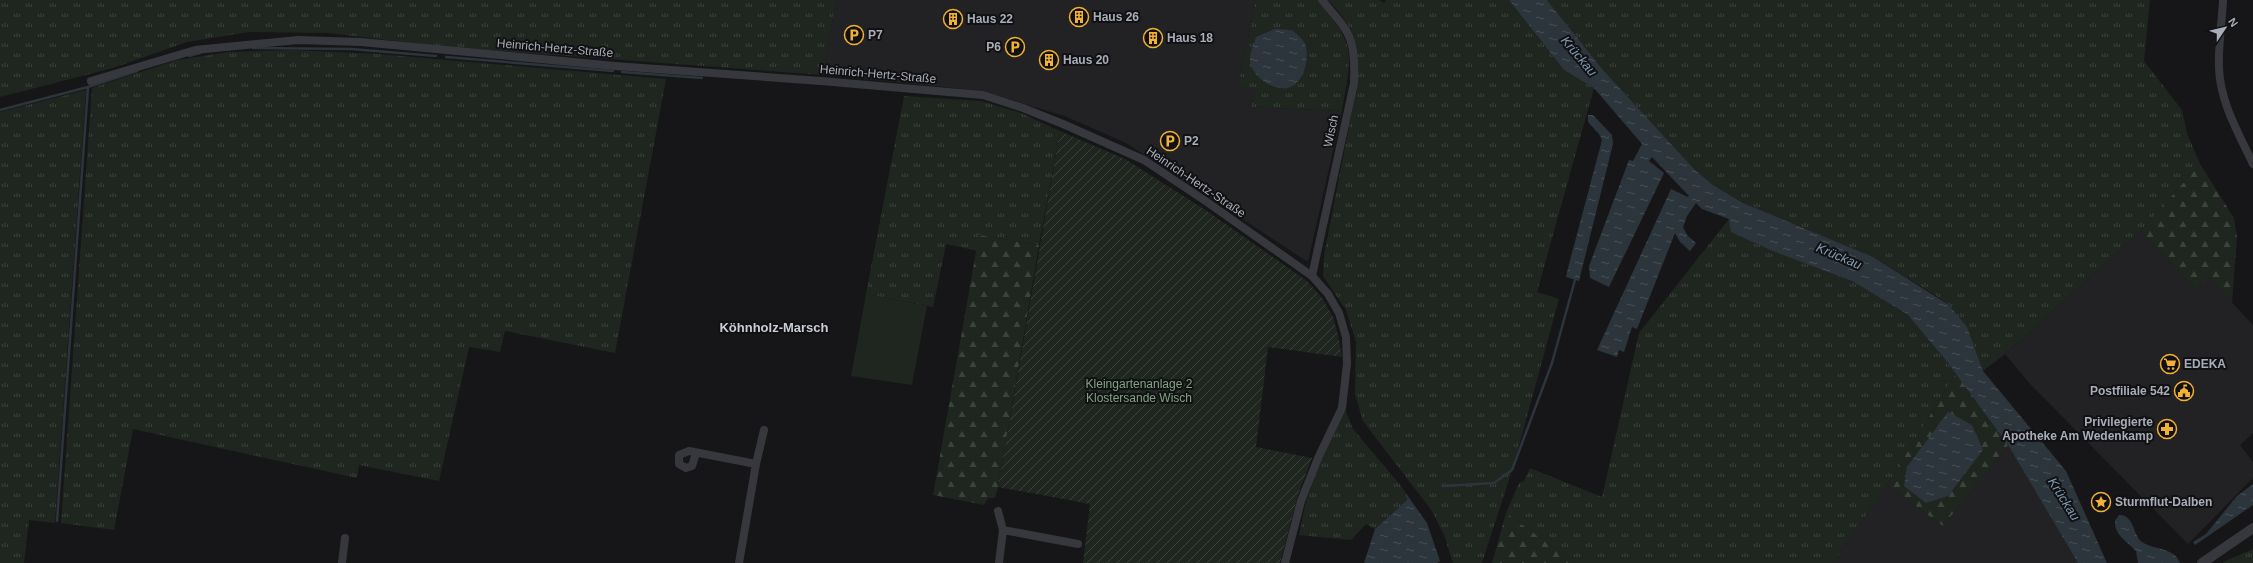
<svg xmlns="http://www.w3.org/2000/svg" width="2253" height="563" viewBox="0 0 2253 563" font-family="Arial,sans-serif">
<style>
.built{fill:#222225}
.grass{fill:url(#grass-tufts)}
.forest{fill:url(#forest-firs)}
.park{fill:#1e261f}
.garden{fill:url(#garden-furrows)}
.water{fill:url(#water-ripples)}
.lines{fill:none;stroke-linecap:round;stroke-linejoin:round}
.stream{stroke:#2c353c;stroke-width:2.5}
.minor{stroke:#37383d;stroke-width:8}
.tertiary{stroke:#37383d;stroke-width:10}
.labels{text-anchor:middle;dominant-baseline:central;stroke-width:4;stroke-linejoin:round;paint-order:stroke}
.poi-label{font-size:12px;font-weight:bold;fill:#a8adb8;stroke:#111113;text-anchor:start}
.street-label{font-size:12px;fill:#a8adb8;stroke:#111113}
.park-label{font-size:12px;fill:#7fa381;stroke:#111113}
.water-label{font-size:13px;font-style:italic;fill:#7f9bb3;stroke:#111113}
.neighbourhood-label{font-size:13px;font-weight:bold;fill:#c9ccd4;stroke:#111113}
</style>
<defs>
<pattern id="grass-tufts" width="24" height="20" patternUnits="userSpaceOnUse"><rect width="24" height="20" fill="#1e261f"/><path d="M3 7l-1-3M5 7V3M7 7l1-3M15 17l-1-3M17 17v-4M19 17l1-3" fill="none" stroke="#3c433d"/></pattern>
<pattern id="forest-firs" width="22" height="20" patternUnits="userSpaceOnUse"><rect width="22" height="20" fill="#1e261f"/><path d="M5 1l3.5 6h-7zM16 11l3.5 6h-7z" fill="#3c433d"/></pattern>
<pattern id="garden-furrows" width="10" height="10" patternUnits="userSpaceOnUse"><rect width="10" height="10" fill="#1e261f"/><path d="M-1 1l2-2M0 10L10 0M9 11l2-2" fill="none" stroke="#3c433d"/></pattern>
<pattern id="water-ripples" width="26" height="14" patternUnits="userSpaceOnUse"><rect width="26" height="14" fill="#2c353c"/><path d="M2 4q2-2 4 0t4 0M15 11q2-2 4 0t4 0" fill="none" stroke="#485056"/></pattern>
</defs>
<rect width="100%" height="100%" fill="#161618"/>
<!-- built -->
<path class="built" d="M836 0H1256L1238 86 1255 90 1251 107 1342 111 1308 262 1126 143 1067 117 983 91 823 75Z
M2141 231 2196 290 2209 278 2253 325V433L2240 445 2253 462V478L2188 544 2030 384 2005 354Z
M2008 445 2078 563H1833L1887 485 1943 526Z"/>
<!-- grass -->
<path class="grass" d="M0 0H836L823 75 447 47 328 33 249 32 187 42 113 68 0 97Z
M1256 0H1317C1358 46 1351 54 1342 111L1251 107 1255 90 1238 86Z
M1328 0H1379L1384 3 1386 0H1509L1564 70 1594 88 1537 292 1559 299 1514 464 1482 563H1453L1444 535 1432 511 1363 421 1355 394 1356 342 1346 310 1323 276 1324 255 1358 80C1358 43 1355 28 1328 0Z
M1547 0H2150L2144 61 2182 110 2187 133 2200 164 2141 231 2005 354 1983 371 1967 327 1949 305 1935 295 1873 257 1743 203 1713 185 1695 170 1603 70Z
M293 50 379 54 666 79 615 353 505 331 500 352 469 347 439 481 359 465 357 478 133 429 114 530 61 523 92 88 177 60 229 52Z
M86 90 55 523 29 520 24 563H0V112Z
M904 96 981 101 1021 113 1060 131 1039 245 980 235 978 251 946 244 933 307 866 294Z
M1729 219 1775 252 1852 281 1907 314 1956 373 1887 485 1833 563H1575L1506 513 1519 483 1524 481 1530 468 1602 497 1639 333Z
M1343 404 1353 429 1402 487 1407 495V500L1375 529 1366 524 1351 540 1299 535 1306 501Z
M2253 549V563H2223V562Z"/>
<!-- forest -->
<path class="forest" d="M2200 164 2234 218 2237 237 2232 303 2209 278 2196 290 2141 231Z
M979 235 1039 245 998 487 995 498H988L984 505 933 495Z
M1956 373 2008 445 1943 526 1887 485Z
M1506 513 1575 563H1492Z"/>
<!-- park -->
<path class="park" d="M866 294 927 306 912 385 851 376Z"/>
<!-- garden -->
<path class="garden" d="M1060 131 1125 159 1207 211 1307 281 1322 298 1333 317 1339 339 1342 357 1268 347 1256 447 1312 458 1298 495 1280 563H1083L1090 504 998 487Z"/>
<!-- water -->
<path class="water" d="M1509 0H1547L1603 70 1695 170 1713 185 1743 203 1873 257 1949 305 1967 327 1983 371 2066 471 2107 563H2078L2008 445 1948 363 1907 314 1852 281 1775 252 1731 232 1729 219 1702 209 1696 203 1687 216 1683 227 1687 235 1696 243 1690 251 1680 242 1675 233 1637 329 1632 327 1624 352 1619 350 1617 357 1597 350 1671 189 1688 197 1689 196 1652 157 1649 161 1664 173 1609 287 1590 278 1589 266 1629 160 1633 161 1642 144 1594 88 1564 70Z
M1275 29 1292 30C1296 34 1303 39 1305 44 1310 58 1304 85 1287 88 1271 90 1249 75 1250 58 1250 52 1254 44 1256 37Z
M1588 115H1593L1612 135 1613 144 1579 281 1566 277 1568 268 1602 140 1599 134 1588 122Z
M1948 412 1972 425 1983 450 1948 496 1926 503 1904 486 1907 467Z
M2253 484V505L2195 545 2193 542 2206 534 2237 496Z
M1407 495 1427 523 1440 561 1437 563H1364L1375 529 1407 500Z
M2119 515C2134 514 2133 536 2142 542 2154 550 2174 547 2180 563H2138L2136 551C2128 542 2114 535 2115 521Z"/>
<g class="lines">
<!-- stream -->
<path class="stream" d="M253 48 351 49 436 56
M189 56 200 53
M446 57 613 71
M622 72 702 78
M0 110 88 87 137 71
M1444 486 1494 483 1512 470 1552 363 1575 280
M57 521 88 87"/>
<!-- minor -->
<path class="minor" d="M2223 0C2222 22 2218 46 2219 68 2220 102 2239 134 2253 164
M91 81 195 50 298 40 361 42 615 66 821 81 983 95 1023 108 1063 124 1144 160 1207 202 1312 276 1328 294 1339 313 1346 337 1347 364 1342 408 1319 456 1301 501 1285 563
M1312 276 1354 83C1356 38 1350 33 1322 0
M696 453 692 466 686 468 679 464V455L689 451 756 464
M998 511 1003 530 999 563
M1003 530 1078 544
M342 563 345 538
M739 563 756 464 764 430"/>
<!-- tertiary -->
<path class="tertiary" d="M2202 563 2253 528"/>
</g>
<!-- icons -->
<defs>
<g id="building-ring" transform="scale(1)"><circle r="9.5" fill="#111113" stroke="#f2b134" stroke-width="1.5"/><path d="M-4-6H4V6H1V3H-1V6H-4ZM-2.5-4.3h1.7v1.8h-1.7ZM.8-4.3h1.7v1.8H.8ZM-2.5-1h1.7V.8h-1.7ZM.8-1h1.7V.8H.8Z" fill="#f2b134"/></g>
<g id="parking-ring" transform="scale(1)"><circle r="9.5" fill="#111113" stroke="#f2b134" stroke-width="1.5"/><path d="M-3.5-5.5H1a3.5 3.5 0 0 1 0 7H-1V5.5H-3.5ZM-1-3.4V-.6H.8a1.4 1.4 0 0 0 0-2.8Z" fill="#f2b134"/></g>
<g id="supermarket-ring" transform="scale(1)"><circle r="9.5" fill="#111113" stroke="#f2b134" stroke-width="1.5"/><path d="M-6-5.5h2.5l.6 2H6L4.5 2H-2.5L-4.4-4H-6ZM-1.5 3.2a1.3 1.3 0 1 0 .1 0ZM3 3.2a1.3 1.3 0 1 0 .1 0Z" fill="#f2b134"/></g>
<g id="civic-ring" transform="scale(1)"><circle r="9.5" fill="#111113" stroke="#f2b134" stroke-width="1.5"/><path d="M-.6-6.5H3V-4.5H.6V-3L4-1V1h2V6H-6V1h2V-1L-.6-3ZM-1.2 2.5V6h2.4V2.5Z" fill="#f2b134"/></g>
<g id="pharmacy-ring" transform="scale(1)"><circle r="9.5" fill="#111113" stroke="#f2b134" stroke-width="1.5"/><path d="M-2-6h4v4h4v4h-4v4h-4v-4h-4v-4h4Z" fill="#f2b134"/></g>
<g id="sight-ring" transform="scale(1)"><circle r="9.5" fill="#111113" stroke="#f2b134" stroke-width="1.5"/><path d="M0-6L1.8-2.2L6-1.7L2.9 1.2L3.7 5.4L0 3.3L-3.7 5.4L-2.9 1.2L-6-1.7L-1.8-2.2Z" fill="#f2b134"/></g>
</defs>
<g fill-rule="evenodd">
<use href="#building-ring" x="1079" y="17"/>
<use href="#building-ring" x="953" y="19"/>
<use href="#parking-ring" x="854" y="35"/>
<use href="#building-ring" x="1153" y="38"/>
<use href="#parking-ring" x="1015" y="47"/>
<use href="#building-ring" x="1049" y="60"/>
<use href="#parking-ring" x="1170" y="141"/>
<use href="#supermarket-ring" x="2170" y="364"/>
<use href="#civic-ring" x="2184" y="391"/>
<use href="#pharmacy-ring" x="2167" y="429"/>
<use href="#sight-ring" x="2101" y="502"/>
</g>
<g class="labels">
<!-- poi labels -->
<g class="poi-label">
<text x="1093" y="17">Haus 26</text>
<text x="967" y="19">Haus 22</text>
<text x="868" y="35">P7</text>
<text x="1167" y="38">Haus 18</text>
<text x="1001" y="47" text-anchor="end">P6</text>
<text x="1063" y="60">Haus 20</text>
<text x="1184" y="141">P2</text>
<text x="2184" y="364">EDEKA</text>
<text x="2170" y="391" text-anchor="end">Postfiliale 542</text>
<text x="2153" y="422" text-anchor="end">Privilegierte<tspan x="2153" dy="14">Apotheke Am Wedenkamp</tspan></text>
<text x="2115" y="502">Sturmflut-Dalben</text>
</g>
<!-- street labels -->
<g class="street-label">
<text transform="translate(555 48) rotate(5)">Heinrich-Hertz-Straße</text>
<text transform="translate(878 74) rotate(5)">Heinrich-Hertz-Straße</text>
<text transform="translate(1331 131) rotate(-78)">Wisch</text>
<text transform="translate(1196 182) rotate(34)">Heinrich-Hertz-Straße</text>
</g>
<!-- park labels -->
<g class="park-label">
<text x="1139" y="384">Kleingartenanlage 2<tspan x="1139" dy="14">Klostersande Wisch</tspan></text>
</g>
<!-- water labels -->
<g class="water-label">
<text transform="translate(1579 56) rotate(50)">Krückau</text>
<text transform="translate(1839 256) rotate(23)">Krückau</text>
<text transform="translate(2064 499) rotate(58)">Krückau</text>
</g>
<!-- neighbourhood labels -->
<g class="neighbourhood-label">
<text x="774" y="327">Köhnholz-Marsch</text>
</g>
</g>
<!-- north arrow -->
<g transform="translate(2225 28) rotate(55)" stroke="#111113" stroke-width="3" paint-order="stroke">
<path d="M0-3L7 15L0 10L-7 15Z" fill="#a8adb8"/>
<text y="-6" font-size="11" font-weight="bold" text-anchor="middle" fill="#a8adb8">N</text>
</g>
</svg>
